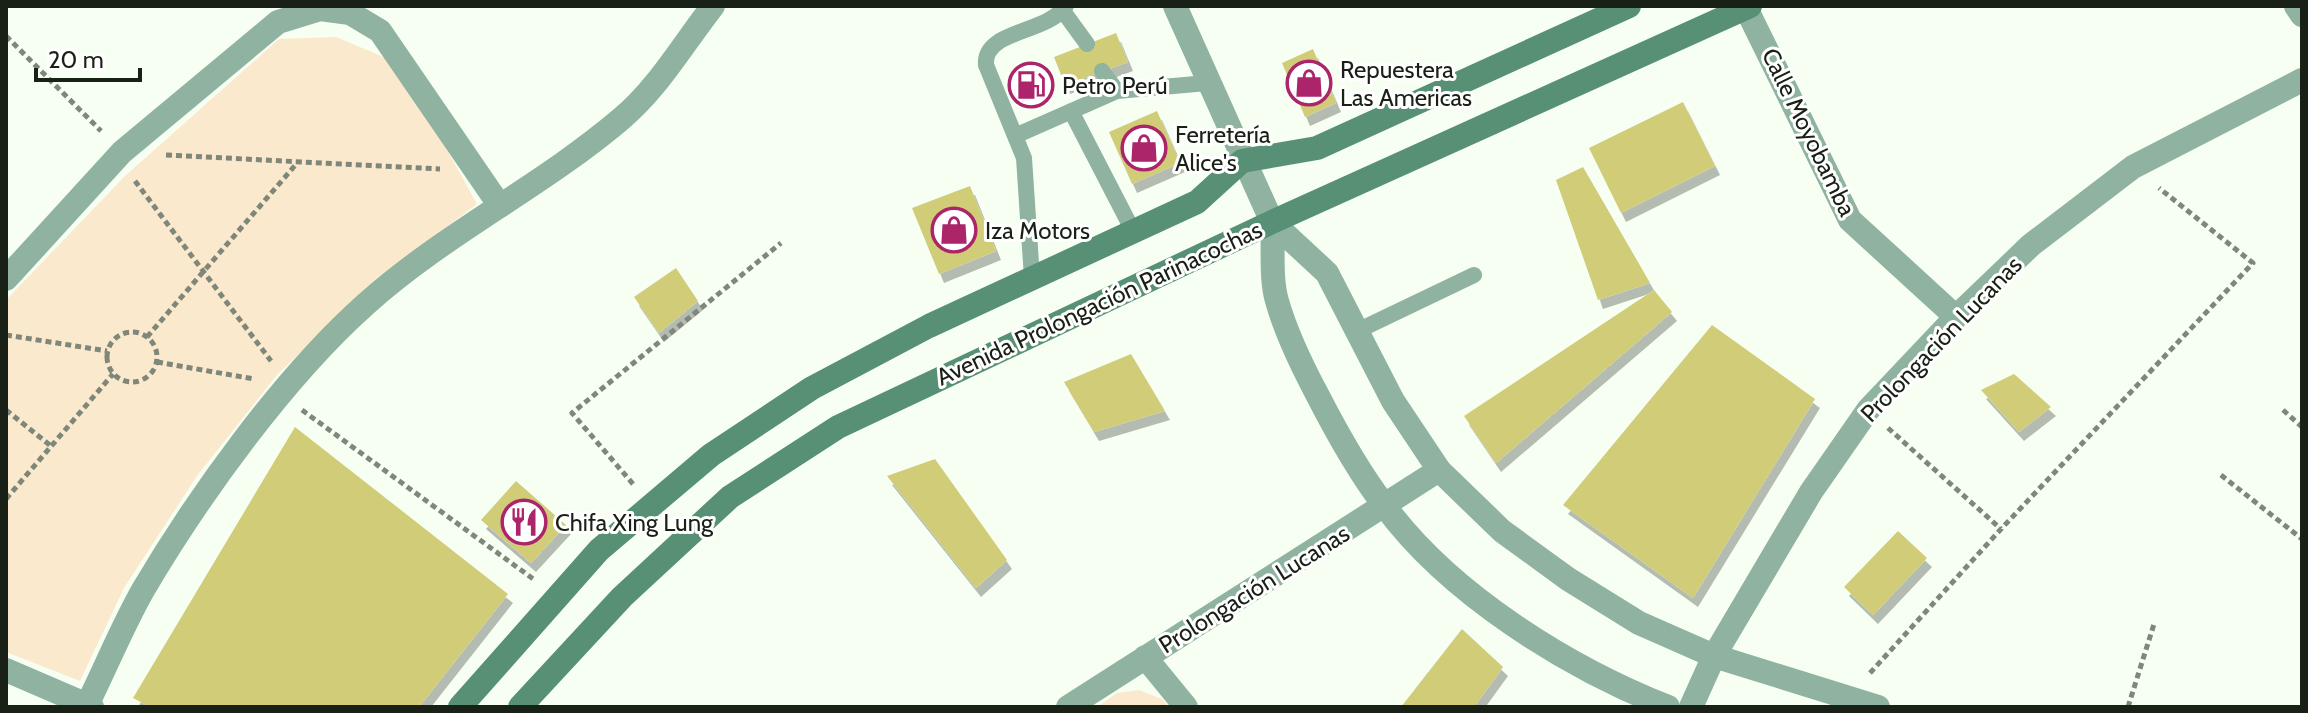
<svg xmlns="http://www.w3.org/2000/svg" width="2308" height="713" viewBox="0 0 2308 713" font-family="Cabin,sans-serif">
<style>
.green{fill:#fbe9cd}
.building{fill:#d0cc77;filter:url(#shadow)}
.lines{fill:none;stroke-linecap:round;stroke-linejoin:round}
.path{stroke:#7f877b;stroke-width:5;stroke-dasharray:6 4;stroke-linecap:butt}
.service{stroke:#8fb3a0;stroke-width:16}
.minor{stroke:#8fb3a0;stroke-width:24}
.tertiary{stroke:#8fb3a0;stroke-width:24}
.secondary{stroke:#579075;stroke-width:24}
.labels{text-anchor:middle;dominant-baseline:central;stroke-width:6;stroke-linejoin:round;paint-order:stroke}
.poi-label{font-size:24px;fill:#192015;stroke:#fff;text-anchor:start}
.street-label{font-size:24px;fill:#192015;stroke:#fff}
</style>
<defs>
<filter id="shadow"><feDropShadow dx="5" dy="9" stdDeviation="0" flood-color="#0004"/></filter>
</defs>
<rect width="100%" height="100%" fill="#f6fff2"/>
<!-- green -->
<path class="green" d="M336 37 386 58 429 117 477 204 371 284 277 375 197 476 124 588 80 681 6 652V300L125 176 279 39Z
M1139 690 1162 699 1169 707H1097L1117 693Z"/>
<!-- building -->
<path class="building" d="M1116 33 1128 62 1065 85 1054 57Z
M1313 49 1336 103 1305 117 1282 63Z
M1683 102 1715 166 1621 213 1589 148Z
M1157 111 1180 163 1132 184 1109 132Z
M1583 167 1650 283 1598 300 1556 180Z
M970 186 996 251 939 274 912 208Z
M676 268 698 301 659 333 634 297Z
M1654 290 1672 312 1496 463 1464 416Z
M1712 325 1815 399 1693 598 1563 505Z
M1131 354 1165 411 1094 432 1064 382Z
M2014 374 2051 407 2019 432 1981 390Z
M295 427 508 594 419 707H150L133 698Z
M935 459 1007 560 976 588 887 476Z
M516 481 566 525 531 563 481 520Z
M1898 531 1927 558 1873 615 1844 587Z
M1462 629 1503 667 1474 707H1401Z"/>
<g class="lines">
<!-- path -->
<path class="path" d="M6 36 101 131
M166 155 440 169
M135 181 271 361
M107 357a25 25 0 1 1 50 0a25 25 0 1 1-50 0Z
M6 335 107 351
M147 337 298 162
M157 362 254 379
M6 410 51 446
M302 410 536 581
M2283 410 2302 427
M1888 428 2001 529
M2221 475 2302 539
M633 484 572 413 781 243
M6 499 113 374
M1870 673 2001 529 2253 263 2159 188
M2128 707 2154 624"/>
<!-- service -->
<path class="service" d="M1063 11 1087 44
M1102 71 1117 91
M1071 111 1133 231
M1015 136 1117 91 1207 83
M1032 278 1024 158 986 65C983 30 1046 34 1066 6
M1355 332 1474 275"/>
<!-- minor -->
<path class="minor" d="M1740 6 1746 8 1850 220 1956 317
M2296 6 2302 15
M6 279 122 152 278 22 320 9 350 13 380 31 500 206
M1145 657 1186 707
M6 670 92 707
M87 705C106 667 122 627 143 590 199 495 284 377 366 304 445 233 541 187 621 119 659 87 683 44 713 6
M1068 707 1439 470
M1691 707 1714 656 1811 492 1868 410 1956 317 2031 245 2133 167 2302 80"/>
<!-- tertiary -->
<path class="tertiary" d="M1175 6 1272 222 1327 273 1393 401 1439 470 1502 531 1568 579 1639 623 1714 656 1878 707
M1272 222C1274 247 1270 277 1277 301 1286 333 1302 366 1318 396 1337 433 1358 471 1384 505 1449 594 1567 667 1668 707"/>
<!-- secondary -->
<path class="secondary" d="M460 707 599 550 711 455 812 388 929 326 1197 202 1242 161 1317 148 1629 6
M520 707 622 597 730 497 838 427 1272 222 1750 6"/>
</g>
<!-- icons -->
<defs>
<g id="shop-ring" transform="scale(2.3)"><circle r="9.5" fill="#fff" stroke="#ac256a" stroke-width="1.5"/><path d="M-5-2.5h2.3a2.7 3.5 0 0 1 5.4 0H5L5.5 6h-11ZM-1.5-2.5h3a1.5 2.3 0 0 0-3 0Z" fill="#ac256a"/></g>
<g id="fuel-ring" transform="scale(2.3)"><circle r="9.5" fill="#fff" stroke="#ac256a" stroke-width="1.5"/><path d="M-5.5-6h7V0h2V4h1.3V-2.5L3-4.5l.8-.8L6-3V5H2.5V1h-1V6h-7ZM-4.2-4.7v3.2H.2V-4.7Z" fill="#ac256a"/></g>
<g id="restaurant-ring" transform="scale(2.3)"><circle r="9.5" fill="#fff" stroke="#ac256a" stroke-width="1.5"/><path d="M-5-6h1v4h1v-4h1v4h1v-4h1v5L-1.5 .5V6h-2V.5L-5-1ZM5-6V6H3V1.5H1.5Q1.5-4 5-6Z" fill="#ac256a"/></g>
</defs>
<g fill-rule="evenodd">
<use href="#shop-ring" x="1309" y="83"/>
<use href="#fuel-ring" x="1031" y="85"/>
<use href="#shop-ring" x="1144" y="148"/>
<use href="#shop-ring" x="954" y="230"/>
<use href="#restaurant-ring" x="524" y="522"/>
</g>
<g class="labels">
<!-- poi labels -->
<g class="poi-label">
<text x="1340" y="69">Repuestera<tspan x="1340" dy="28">Las Americas</tspan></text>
<text x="1062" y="85">Petro Perú</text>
<text x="1175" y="134">Ferretería<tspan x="1175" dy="28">Alice's</tspan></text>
<text x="985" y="230">Iza Motors</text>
<text x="555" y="522">Chifa Xing Lung</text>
</g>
<!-- street labels -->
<g class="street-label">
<text transform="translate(1809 132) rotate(64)">Calle Moyobamba</text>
<text transform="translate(1099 303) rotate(-25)">Avenida Prolongación Parinacochas</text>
<text transform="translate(1941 339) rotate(-46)">Prolongación Lucanas</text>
<text transform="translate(1254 589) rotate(-32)">Prolongación Lucanas</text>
</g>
</g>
<!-- border -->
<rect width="2308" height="713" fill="none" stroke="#192015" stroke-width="16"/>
<!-- scale -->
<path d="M36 68v12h104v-12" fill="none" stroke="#192015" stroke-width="4"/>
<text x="48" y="68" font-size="24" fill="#192015" stroke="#ffffff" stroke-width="6" paint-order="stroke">20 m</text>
</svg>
